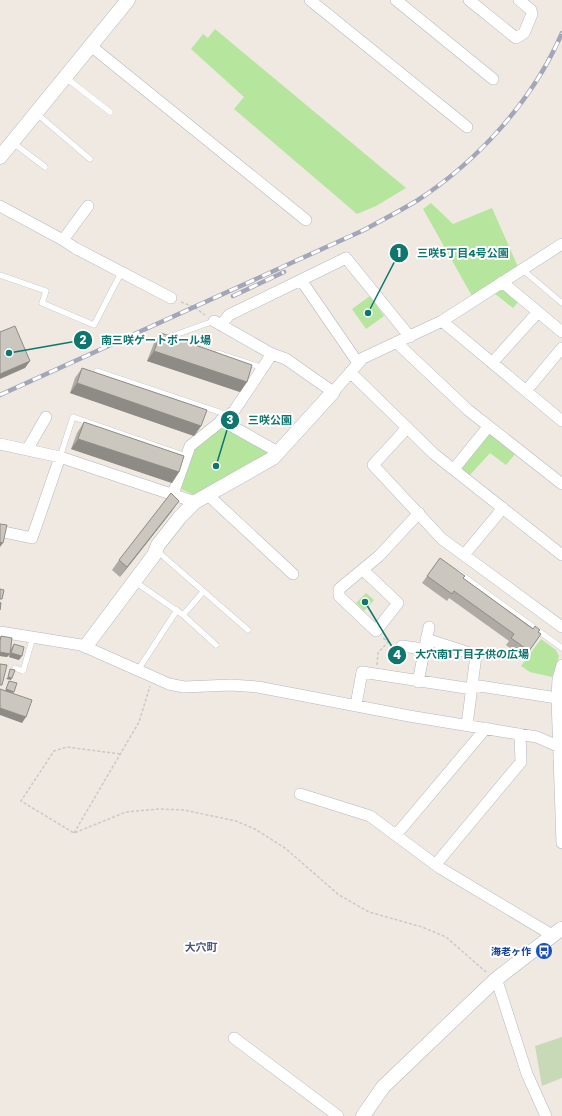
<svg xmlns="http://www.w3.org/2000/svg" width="562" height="1116" viewBox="0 0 562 1116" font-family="Poppins,'Noto Sans JP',sans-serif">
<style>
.green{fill:#b6e59e}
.cemetery{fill:#c8d9b8}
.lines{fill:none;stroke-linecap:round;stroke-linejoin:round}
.service-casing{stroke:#b4b7c1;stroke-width:6}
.minor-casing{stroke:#b4b7c1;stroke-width:12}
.tertiary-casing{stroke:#b4b7c1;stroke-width:15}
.path{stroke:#c9c9c9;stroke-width:1.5;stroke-dasharray:3 2;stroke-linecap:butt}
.service{stroke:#fff;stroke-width:5.5}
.minor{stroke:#fff;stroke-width:11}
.tertiary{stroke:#fff;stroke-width:14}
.rail-casing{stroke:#a3a6b8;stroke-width:4.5}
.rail{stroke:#fff;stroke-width:3;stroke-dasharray:9;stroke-linecap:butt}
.wall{fill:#afaba4}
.shaded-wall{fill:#8e8b86}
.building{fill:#cbc7bf;stroke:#8e8b86}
.labels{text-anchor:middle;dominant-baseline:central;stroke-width:4;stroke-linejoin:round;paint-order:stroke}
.transit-label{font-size:10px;font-weight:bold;fill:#164399;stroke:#fff;text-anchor:end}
.neighbourhood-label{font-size:11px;font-weight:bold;fill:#4d5680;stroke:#fff}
.leader{fill:none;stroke:#0f766e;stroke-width:1.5}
.callout-dot{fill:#0f766e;stroke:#fff;stroke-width:1.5}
.mark-label{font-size:12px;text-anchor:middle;font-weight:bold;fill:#fff}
.callout-label{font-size:11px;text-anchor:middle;font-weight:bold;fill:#0f766e;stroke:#fff;stroke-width:4;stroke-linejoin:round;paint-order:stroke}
</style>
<rect width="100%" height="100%" fill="#efe9e1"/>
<!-- green -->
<path class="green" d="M215 29 406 188 376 206 357 214 234 109 244 97 191 49 203 34 208 38Z
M431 203 453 224 492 208 518 267 472 296 423 209Z
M500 288 520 300 513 308 494 293Z
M370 296 384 316 366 329 352 309Z
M221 424 266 450 267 453 194 495 181 489 180 486 192 449Z
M490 432 516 453 506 465 490 453 469 476 461 470 460 465Z
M366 593 374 600 364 611 356 603Z
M541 639 556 650 559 656 552 677 530 672 521 666Z"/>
<!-- cemetery -->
<path class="cemetery" d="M562 1037V1078L542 1086 535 1046Z"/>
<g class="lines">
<!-- service casing -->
<g class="service-casing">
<path id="service" d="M65 77 110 112
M36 113 90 159
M12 142 45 167
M523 270 562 303
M0 275 46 291 42 303 94 325 121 273
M174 339 169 337 214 321
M218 353 263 368
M97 371 228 415
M60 457 73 417 186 456
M156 550 248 630
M459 573 562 648
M134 581 183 615 216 645
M183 615 203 592
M15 668 23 671 33 637
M138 670 177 610"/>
</g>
<!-- minor casing -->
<g class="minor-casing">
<path id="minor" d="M310 0 467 127
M396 0 493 79
M469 0 516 38 524 33 532 14 531 10 519 0
M91 46 306 220
M0 206 63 240 75 248 171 298
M63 240 88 206
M502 282 562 332
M214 321 272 354 286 359 333 392 363 358 442 321 562 244
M442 321 562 421
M221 325 229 315 301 280
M397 343 468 410 562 484
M358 363 301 280 346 258 410 337
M492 363 538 312
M350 372 434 454 562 555
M526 391 562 348
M221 420 278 452
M407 428 373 465 442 539 562 627
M0 444 60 457 195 502
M27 450 46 417
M454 469 488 427
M173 494 190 446 234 411 272 354
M208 495 293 574
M0 531 32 538 60 457
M464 555 503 508
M363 570 398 603 376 631 339 596V589L379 556 419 513
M0 632 81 645 169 684 184 687 231 685 258 687 409 716 537 737 562 748
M426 639 476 655 467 725
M402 646 424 649
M562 665 558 679 557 698 562 843
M418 682 429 627
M473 685 557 698
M356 705 362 672 472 689
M300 794 370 816 440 868 552 935
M396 835 486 728
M436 864 521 762 520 734
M495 980 498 984 527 1074 546 1116
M234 1038 338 1116"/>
</g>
<!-- tertiary casing -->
<g class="tertiary-casing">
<path id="tertiary" d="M0 157 128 0
M86 646 154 555 158 545 180 517 195 502 273 458 333 392
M363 1116 383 1087 495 980 561 929"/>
</g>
<!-- path -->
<path class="path" d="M181 302 194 307 205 315
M377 665 378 653 388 642 383 638
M120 754 67 747 54 751 21 801 74 833 126 812 158 809 184 810 236 821 255 829 285 848 339 895 369 912 422 927 446 937 486 972
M74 833 139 722 150 686"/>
<!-- service -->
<use href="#service" class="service"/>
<!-- minor -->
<use href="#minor" class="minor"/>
<!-- tertiary -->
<use href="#tertiary" class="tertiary"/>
<!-- rail casing -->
<g class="rail-casing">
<path id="rail" d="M233 296 284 272
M0 395 364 230C382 220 400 211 418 200 479 160 533 100 562 33"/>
</g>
<!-- rail -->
<use href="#rail" class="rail"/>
</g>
<!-- wall -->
<path class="wall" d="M161 333 247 382 240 392 147 361 154 343Z
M82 368 201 426 194 436 70 393 75 378Z
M84 422 179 472 172 483 71 449 77 433Z
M172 511 120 577 112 570 119 560Z
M440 558 463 578 541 634 524 658 506 645 509 641 449 598 447 601 422 583Z
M1 636 10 653 11 648 14 644 19 660 9 657V654L7 657 0 656V637Z"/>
<!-- shaded-wall -->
<path class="shaded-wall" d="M154 351 247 382 240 392 147 361Z
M30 361 25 368 0 379V374Z
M77 383 201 426 194 436 70 393Z
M78 439 179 472 172 483 71 449Z
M179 501 172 511 120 577 127 567Z
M0 542 3 543 0 547Z
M0 652 10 654 7 657 0 656Z
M11 653 22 656 19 660 9 657Z
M8 677 12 678 11 680 6 679Z
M6 689 14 692 13 693 5 691Z
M0 708 26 717 22 723 0 715Z"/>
<!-- building -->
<path class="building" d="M15 326 30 361 0 374V332Z
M161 333 252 365 247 382 154 351Z
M82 368 207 410 201 426 77 383Z
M84 422 184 456 179 472 78 439Z
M171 493 179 501 127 567 119 560Z
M0 524 7 525 3 543 0 542Z
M440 558 465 576 463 578 533 629 535 626 540 630 538 632 541 634 529 651 511 638 514 634 454 591 452 594 427 576Z
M0 589 4 590 2 599H0Z
M0 602 1 603 0 610Z
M1 636 12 638 10 654 0 652V641Z
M14 644 24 647 22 656 11 653Z
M0 664 7 665 2 685H0Z
M10 669 15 670 12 678 8 677Z
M9 681 17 683 14 692 6 689Z
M0 689 32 700 26 717 0 708Z"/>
<!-- icons -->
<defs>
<g id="bus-disc" transform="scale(0.9)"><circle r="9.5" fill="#1a4fb4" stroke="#fff"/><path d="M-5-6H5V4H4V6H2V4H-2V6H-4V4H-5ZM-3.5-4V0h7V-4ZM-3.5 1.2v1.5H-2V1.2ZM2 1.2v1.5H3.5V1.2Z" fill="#fff"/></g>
</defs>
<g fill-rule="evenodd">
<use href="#bus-disc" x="544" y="951"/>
</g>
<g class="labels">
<!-- transit labels -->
<g class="transit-label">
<text x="531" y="951">海老ヶ作</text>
</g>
<!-- neighbourhood labels -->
<g class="neighbourhood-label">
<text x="201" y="947">大穴町</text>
</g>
</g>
<!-- callouts -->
<path class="leader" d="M368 313L399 253M9 353L83 340M216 466L230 420M365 602L397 655"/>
<g class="callout-dot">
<circle cx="368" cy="313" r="4"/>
<circle cx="9" cy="353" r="4"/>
<circle cx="216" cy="466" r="4"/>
<circle cx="365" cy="602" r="4"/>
<circle cx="399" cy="253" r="10"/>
<circle cx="83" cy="340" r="10"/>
<circle cx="230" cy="420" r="10"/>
<circle cx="397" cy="655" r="10"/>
</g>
<g class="mark-label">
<text x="399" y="257">1</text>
<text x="83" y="344">2</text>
<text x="230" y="424">3</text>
<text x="397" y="659">4</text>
</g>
<g class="callout-label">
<text x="463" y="257">三咲5丁目4号公園</text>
<text x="156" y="344">南三咲ゲートボール場</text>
<text x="270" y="424">三咲公園</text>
<text x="472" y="658">大穴南1丁目子供の広場</text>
</g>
</svg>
